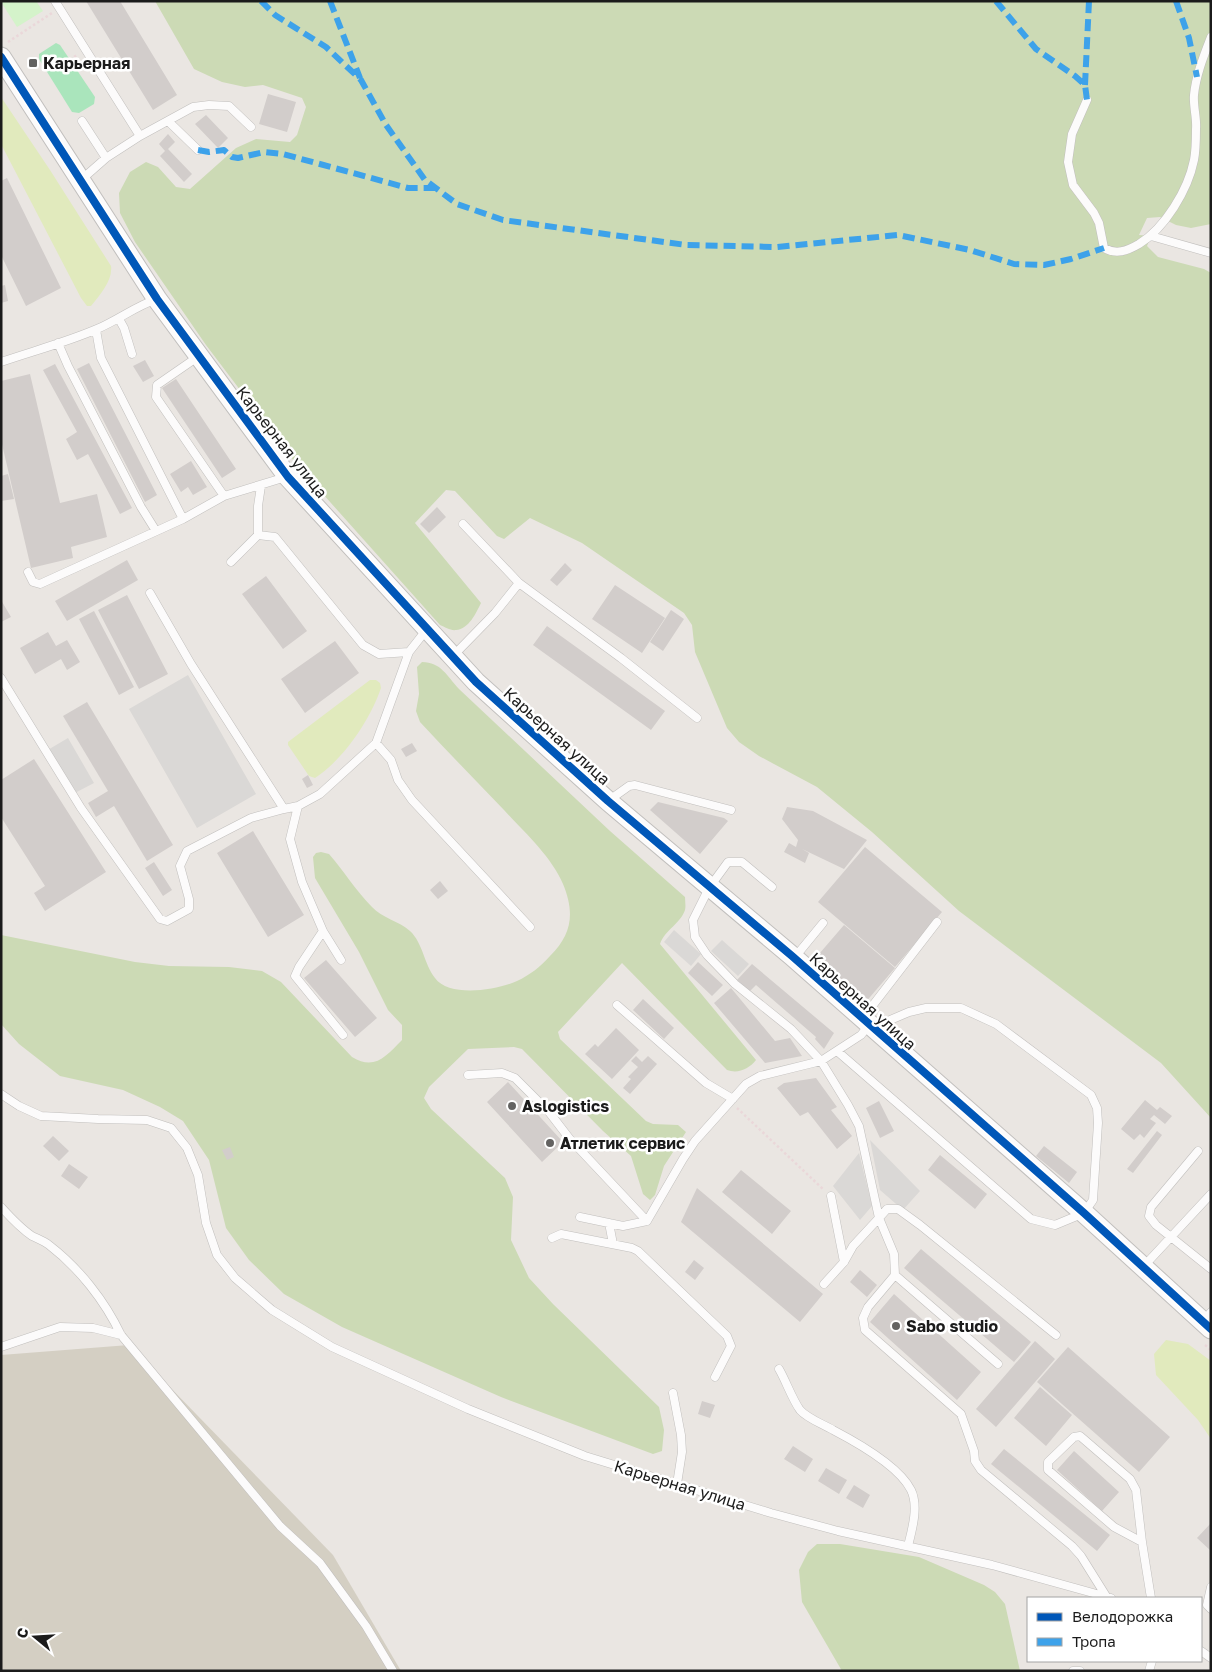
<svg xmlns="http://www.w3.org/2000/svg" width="1212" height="1672" viewBox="0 0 1212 1672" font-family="'Golos Text',sans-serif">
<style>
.construction{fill:#d4cfc3}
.grass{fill:#e1eabd}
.forest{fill:#ccdab5}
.park{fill:#d4f3ca}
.pitch{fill:#aae5bc}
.parking{fill:#dad8d6}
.building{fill:#d2cdcb}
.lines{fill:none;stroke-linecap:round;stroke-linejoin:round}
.service-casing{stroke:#c1bfbd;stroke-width:9}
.tertiary-casing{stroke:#c1bfbd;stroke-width:21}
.path{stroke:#ead7d9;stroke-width:2.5;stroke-dasharray:2.5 2.5;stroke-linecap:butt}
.service{stroke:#fcfbfb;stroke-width:8}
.tertiary{stroke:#fcfbfb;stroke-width:19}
.quiet{stroke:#3da2ea;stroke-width:6;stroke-dasharray:12 6;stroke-linecap:butt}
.cycleway-casing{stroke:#fff;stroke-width:11}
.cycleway{stroke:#0057b8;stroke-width:8}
.poi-dot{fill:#636261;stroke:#fff;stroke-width:2}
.labels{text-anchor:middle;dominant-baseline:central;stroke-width:5;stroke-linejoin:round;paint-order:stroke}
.poi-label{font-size:16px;font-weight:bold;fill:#1b1b1b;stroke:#fff;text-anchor:start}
.street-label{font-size:16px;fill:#1b1b1b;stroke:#fff}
</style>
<rect width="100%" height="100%" fill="#eae6e2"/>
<!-- construction -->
<path class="construction" d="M129 1345 333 1555 401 1671H1V1355Z"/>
<!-- grass -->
<path class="grass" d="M1 97 50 170 111 266C113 280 100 295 91 306H87L81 298 1 144Z
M370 680H376L380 683 381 688C370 720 344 759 315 778L309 776 288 745V742Z
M1166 1340 1188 1344 1211 1361V1439L1198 1420 1156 1375 1154 1354Z"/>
<!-- forest -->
<path class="forest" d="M155 1H1211V224L1191 228 1176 225 1160 217 1147 218 1139 235 1151 236 1147 246 1158 257 1204 269 1211 273V1118L1161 1063 959 911 872 832 817 787 759 756 739 742 727 728 695 652 692 625 684 613 582 543 530 518 504 539 497 536 455 491 446 490 415 523 481 603C476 613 469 629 456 630 451 631 445 627 440 625L297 465 206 345 135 242 120 213 119 193 130 172 146 162 158 167 176 187 190 189 236 148 256 139 290 142 297 135 306 107 302 98 263 85 245 87 222 82 194 69Z
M422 662C441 662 447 676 459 689L610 831 685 897C685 901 686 906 685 910 681 923 665 930 660 944L756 1060C749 1069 738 1074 727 1070L622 963 558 1032 560 1039 646 1121 653 1124 678 1125 686 1132 664 1166 655 1195 650 1200 643 1194 631 1156 603 1131 522 1049 514 1047 468 1049 429 1087 424 1098 431 1109 505 1178 513 1197 511 1240 529 1278 553 1304 659 1407 664 1430 662 1451 653 1454 501 1397 342 1327 284 1294 249 1260 226 1228 209 1160 183 1121 160 1107 123 1090 60 1076 19 1044 1 1024V935L135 962 169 966 229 967 262 971 281 982 352 1057C375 1071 386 1056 402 1040V1025L388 1010 359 952 315 878 313 857 316 853 321 852 329 854C344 871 356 891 372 907 382 918 399 921 410 931 423 943 424 964 435 978 449 998 498 990 517 981 530 975 540 967 550 956 572 934 575 913 563 884 551 856 524 832 504 810 476 781 448 752 420 722L416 711 419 694 417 667Z
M817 1544H840L919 1557 984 1585 995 1592 1005 1604 1020 1671H842L802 1602 799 1570 808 1552Z"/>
<!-- park -->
<path class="park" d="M36 1 43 11 17 27 1 2Z"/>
<!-- pitch -->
<path class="pitch" d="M56 43 60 45 95 97 94 104 79 113 72 112 39 59V54Z"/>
<!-- parking -->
<path class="parking" d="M188 675 256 794 197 828 129 709Z
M68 738 94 783 71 795 46 751Z
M674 930 701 954 691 966 664 942Z
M722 940 749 964 738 976 711 951Z
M870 1140 920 1191 903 1210 880 1190Z
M859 1153 872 1206 860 1220 833 1186Z"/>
<!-- building -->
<path class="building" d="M86 1H120L177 95 153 110Z
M268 94 296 102 287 132 259 124Z
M206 115 228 138 218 148 195 124Z
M168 134 175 142 168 149 192 174 184 182 160 156 165 151 159 144Z
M7 178 61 288 26 306 1 255V181Z
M5 285 8 301 1 303V286Z
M145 360 154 376 143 382 133 366Z
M89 363 157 495 145 502 77 369Z
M55 364 132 508 120 514 88 454 77 460 66 439 77 432 43 370Z
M30 374 60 503 97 494 107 537 71 547 73 558 31 568 1 440V381Z
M176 379 236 469 222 478 162 388Z
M191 461 207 487 193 495 188 487 181 492 170 474Z
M8 474 14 499 1 501V476Z
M437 507 446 517 429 533 420 524Z
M127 560 138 580 67 621 55 601Z
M565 563 572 570 557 586 550 580Z
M266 576 307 631 283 649 242 594Z
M615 585 665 618 642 653 592 619Z
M127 595 168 674 139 689 98 610Z
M1 600 11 617 1 622Z
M671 610 684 619 663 651 650 642Z
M94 611 134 687 119 695 79 619Z
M547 626 665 711 651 730 533 645Z
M48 632 56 646 67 640 80 662 67 670 61 659 35 674 20 648Z
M335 641 359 673 305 713 281 679Z
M87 702 173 845 147 861 114 806 96 817 88 803 108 791 63 716Z
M412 743 417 751 406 757 401 749Z
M34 759 106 872 45 911 34 893 45 886 1 817V780Z
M308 775 313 785 307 788 302 779Z
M658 802 724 818 728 821 700 854 650 810Z
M787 807 813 811 867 840 844 869 802 849 809 853 805 863 784 852 789 843 796 847 798 840 782 819Z
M253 831 304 915 268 937 217 853Z
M865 847 942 912 895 967 818 902Z
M154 862 172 890 163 896 145 868Z
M440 881 448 891 438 899 430 890Z
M844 925 895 968 864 1004 813 961Z
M326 960 377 1018 355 1037 304 978Z
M698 962 723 985 712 996 688 973Z
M752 964 834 1033 824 1049 815 1039 816 1037 756 985 750 991 737 980Z
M731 988 775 1041 790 1038 802 1056 765 1063 714 1003Z
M643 999 674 1028 664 1039 633 1010Z
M616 1028 639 1050 612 1079 585 1054 595 1044 598 1047Z
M636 1056 642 1062 648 1056 657 1064 630 1094 623 1088 631 1079 628 1077 638 1067 631 1061Z
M816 1078 837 1107 831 1110 852 1136 837 1149 808 1112 800 1116 777 1088 784 1083Z
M508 1082 563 1142 542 1162 487 1102Z
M1145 1100 1157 1110 1160 1107 1172 1116 1165 1124 1154 1115 1150 1119 1156 1123 1144 1138 1140 1134 1134 1140 1121 1129Z
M879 1101 894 1131 880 1138 866 1108Z
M1157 1131 1162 1135 1133 1173 1127 1169Z
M53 1136 69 1151 59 1161 43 1146Z
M1044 1146 1077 1172 1069 1183 1036 1156Z
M230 1147 234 1157 227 1160 222 1150Z
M940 1155 987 1194 975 1209 928 1170Z
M69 1164 88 1177 79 1189 61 1176Z
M741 1170 791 1211 772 1234 722 1192Z
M697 1188 823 1294 800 1322 681 1222Z
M921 1249 1031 1342 1014 1362 904 1268Z
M694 1260 704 1268 695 1280 685 1272Z
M860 1270 877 1285 867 1297 850 1282Z
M894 1294 981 1372 957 1400 870 1322Z
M1035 1341 1055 1359 996 1427 976 1409Z
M1068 1347 1170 1437 1139 1472 1037 1382Z
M1040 1387 1072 1415 1046 1446 1014 1418Z
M702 1401 715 1405 710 1418 698 1414Z
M793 1446 813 1459 805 1472 784 1459Z
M1004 1449 1110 1535 1097 1551 991 1464Z
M1074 1451 1119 1492 1102 1511 1057 1470Z
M826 1468 847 1480 839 1494 818 1481Z
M854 1485 870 1495 863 1508 846 1498Z
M1211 1523V1551L1197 1538Z"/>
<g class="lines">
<!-- service casing -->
<g class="service-casing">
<path id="service" d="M55 1 140 136 106 158 81 180
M1087 100 1072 134 1068 162 1073 185 1094 213 1099 223 1104 248C1116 255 1127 251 1139 244 1165 228 1188 190 1194 160 1196 150 1196 139 1196 129 1197 118 1193 106 1194 95 1196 75 1204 55 1211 37
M82 121 106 158
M168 121 198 150
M140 136 193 107 209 105 229 106 251 127
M1151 236 1211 253
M119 319 124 328 132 354
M96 330 101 358 183 519
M58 343 68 366 141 507 156 531
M199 356 157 385 156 397 224 496
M1 362C33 351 67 342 97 329 118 320 136 306 157 299
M258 535V506L261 486
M231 562 258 535 275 537 363 645 379 654 409 652
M28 572 33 582 40 584 183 519 224 496 286 477
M519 583 621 658 697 718
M150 593 191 664 284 809 298 806
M452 657 495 613 519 583 463 524
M1 678 81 808 160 919 167 921 189 909V899L180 866 187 851 251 818 284 809
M376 743 391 760 398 780 412 800 530 927
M608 801 629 786 635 785 731 810
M772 887 742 862H728L709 888 693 920 695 937 707 955 735 984 791 1029 821 1061 848 1105 859 1126 879 1218 853 1246 844 1262 824 1284
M323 931 299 967 295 976 343 1035
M792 956 800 951 823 923
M341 960 323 931 302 882 290 839 298 806 320 794 376 743 409 652 427 629
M617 1005 706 1083 733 1099
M863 1018 937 922
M468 1075 502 1073 515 1078 549 1112 569 1138 647 1221
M1 1094 19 1106 41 1116 98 1119 147 1120 171 1128 187 1148 198 1175 206 1223 217 1255 235 1278 272 1310 332 1347 468 1409 585 1456 771 1513 838 1531 992 1565 1111 1598
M1198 1151 1151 1207 1149 1216 1156 1225 1211 1269
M831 1196 844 1262
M1 1207C11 1218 20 1228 32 1236 38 1239 44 1241 49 1245 79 1268 105 1301 121 1335L280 1526 320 1563 366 1626 393 1671
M580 1217 623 1226 647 1221 683 1159 695 1141 746 1084 760 1076 821 1061 861 1035 869 1025 883 1023 909 1012 926 1008H961L996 1024 1091 1095 1097 1108 1098 1123 1093 1200 1084 1213 1055 1225 1031 1219 837 1051
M609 1223 613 1244
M552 1238 561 1234 632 1248 638 1251 727 1336 731 1346 715 1377
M1144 1266 1211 1194
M895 1275 868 1307 863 1318 865 1330 961 1414 974 1451 975 1461 981 1470 1072 1546 1081 1556 1106 1596
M1203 1322 1211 1312
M1 1347 60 1327 93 1328 121 1335
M998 1364 895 1275 894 1254 879 1218 887 1209H898L920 1225 1056 1335
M779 1369C786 1381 792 1399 800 1410 808 1419 823 1424 833 1430 856 1442 899 1466 911 1490 919 1506 912 1530 908 1546
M673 1393 681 1435 682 1452 677 1484
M1142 1542 1114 1527 1048 1470V1462L1074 1437 1080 1436 1130 1479 1136 1490 1142 1542 1151 1598
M1211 1587 1207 1605 1211 1609
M1201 1651 1211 1658
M1073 1671H1080
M1149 1671 1152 1661"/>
</g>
<!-- tertiary casing -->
<g class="tertiary-casing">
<path id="tertiary" d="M1 57 157 299 288 477 476 682 608 801 792 956 1084 1213 1211 1329"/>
</g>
<!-- path -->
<path class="path" d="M8 42 52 13
M70 60 77 55
M737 1108 824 1190
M1205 1345 1211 1350"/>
<!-- service -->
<use href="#service" class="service"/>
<!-- tertiary -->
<use href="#tertiary" class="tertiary"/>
<!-- quiet -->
<path class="quiet" d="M261 1 275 15 326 47 361 80 386 125 425 180 457 204 503 220 686 245 777 247 898 235 970 250 1014 264 1044 265 1071 259 1104 248
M330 1 360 78
M996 1 1036 49 1075 76 1085 85 1087 100
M1176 1 1189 38 1197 77
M1085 85 1089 1
M198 150 209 152 224 150 232 157 238 158 264 152 283 154 408 188H435"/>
<!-- cycleway casing -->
<g class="cycleway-casing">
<path id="cycleway" d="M1 57 157 299 288 477 476 682 608 801 792 956 1084 1213 1211 1329"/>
</g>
<!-- cycleway -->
<use href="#cycleway" class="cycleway"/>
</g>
<!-- markers -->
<g class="poi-dot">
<rect x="28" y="58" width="10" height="10" rx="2.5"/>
<circle cx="512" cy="1106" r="5"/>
<circle cx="550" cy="1143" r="5"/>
<circle cx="896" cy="1326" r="5"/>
</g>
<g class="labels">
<!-- poi labels -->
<g class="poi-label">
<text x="43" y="63">Карьерная</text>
<text x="522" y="1106">Aslogistics</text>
<text x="560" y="1143">Атлетик сервис</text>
<text x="906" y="1326">Sabo studio</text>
</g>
<!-- street labels -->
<g class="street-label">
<text transform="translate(282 442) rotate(52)">Карьерная улица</text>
<text transform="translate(557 736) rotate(42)">Карьерная улица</text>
<text transform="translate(863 1001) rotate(42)">Карьерная улица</text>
<text transform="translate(680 1485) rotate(17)">Карьерная улица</text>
</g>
</g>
<!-- border -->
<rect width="1212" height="1672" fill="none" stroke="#1b1b1b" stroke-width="5"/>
<!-- legend -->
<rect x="1027" y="1597" width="175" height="65" fill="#ffffff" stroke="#a4a4a4"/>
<rect x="1037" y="1613" width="25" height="8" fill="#0057b8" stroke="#a4a4a4"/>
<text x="1072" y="1622" font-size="15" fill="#1b1b1b">Велодорожка</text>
<rect x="1037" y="1638" width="25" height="8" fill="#3da2ea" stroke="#a4a4a4"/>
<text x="1072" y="1647" font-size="15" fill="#1b1b1b">Тропа</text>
<!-- north arrow -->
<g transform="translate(35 1637) rotate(288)" stroke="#ffffff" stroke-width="4" paint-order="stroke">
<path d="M0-4L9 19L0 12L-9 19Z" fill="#1b1b1b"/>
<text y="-8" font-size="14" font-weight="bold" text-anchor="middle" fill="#1b1b1b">С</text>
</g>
</svg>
